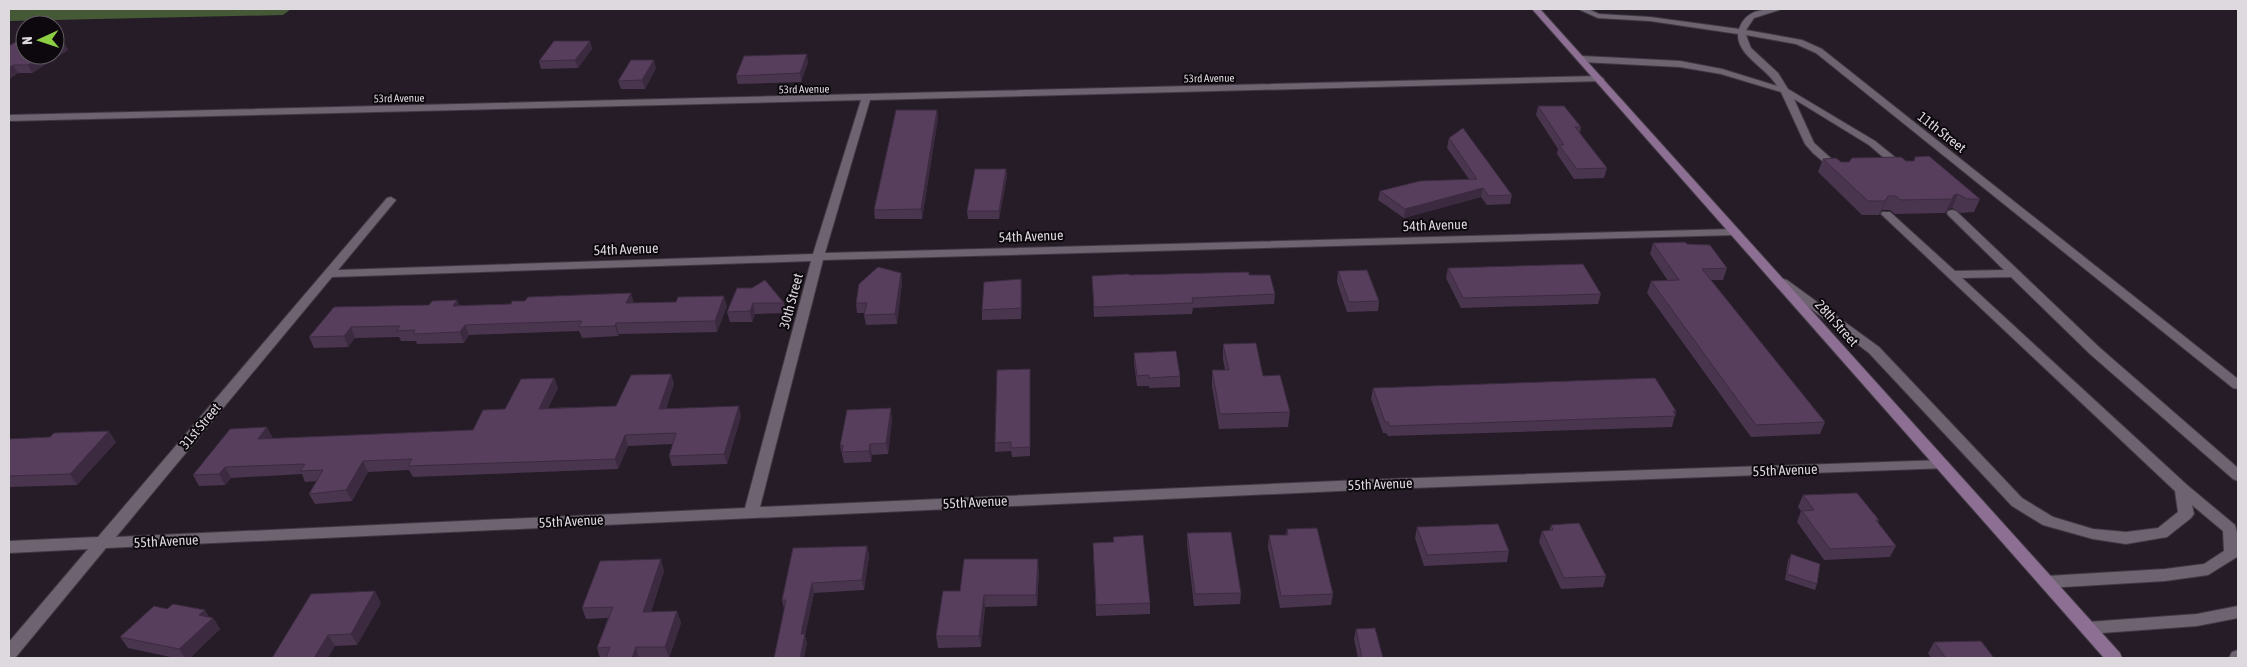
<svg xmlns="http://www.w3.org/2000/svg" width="2247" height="667" viewBox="0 0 2247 667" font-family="'Asap Condensed',sans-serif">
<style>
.forest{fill:#465936}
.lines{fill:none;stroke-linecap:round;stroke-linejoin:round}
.street-casing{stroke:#403942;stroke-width:2}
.secondary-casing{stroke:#403942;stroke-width:2}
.street{fill:#6e6370;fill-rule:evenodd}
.secondary{fill:#8c6f92;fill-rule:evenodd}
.wall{fill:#4a354f}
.shaded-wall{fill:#3c2b40}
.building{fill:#563e5c;stroke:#3c2b40}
.labels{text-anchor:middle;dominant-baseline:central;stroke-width:4;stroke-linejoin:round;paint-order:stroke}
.far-street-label{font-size:11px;fill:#ded8df;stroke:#0c080d}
.street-label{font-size:14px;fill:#ded8df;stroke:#0c080d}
</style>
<rect width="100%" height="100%" fill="#251c27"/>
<!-- forest -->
<path class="forest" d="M9 9H291L283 15 9 21Z"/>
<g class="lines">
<!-- street casing -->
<g class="street-casing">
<path id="street" d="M1578 9H1588L1599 14 1650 17 1739 29C1746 9 1764 9 1782 9L1754 18 1746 30 1802 40 1822 49 2238 379V389L2233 388 1816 53 1796 44 1746 35 1751 48 1778 73 1788 89 1875 141 1906 166V170H1898L1869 145 1794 99 1814 143 1844 170 1839 173 1835 172 1813 153 1805 144 1781 92 1721 74 1680 67 1582 62 1578 59 1582 56 1680 61 1722 69 1777 86C1767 68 1737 56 1738 34L1650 21 1598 18Z
M1600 76 1604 79 1603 81 870 100 825 253 1735 229 1741 232 1735 235 823 260 760 507 1360 480 1943 460 1948 462 1950 465 1948 468 1360 490 106 548 15 658H9V642L88 549 9 553V541L98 537 387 198 391 197 396 200 338 270 813 254 861 100 9 121V115ZM811 261 745 508 116 537 332 277Z
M1952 210 1956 211 2100 348 2238 468V481L2233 479 2090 354 2011 277 1962 278 2187 485 2235 525 2238 536 2237 557 2208 575 2165 581 2047 588 2041 586 2039 582 2041 578 2047 576 2165 569 2204 564 2224 551 2223 531 2192 505 2194 514 2191 518 2167 537 2126 544 2093 539 2043 525 2012 506 1869 353 1777 283 1783 279 1787 280 1879 347 2022 498 2053 517 2093 529 2126 532 2158 528 2178 512 2175 491 1881 214 1882 212H1890L1955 271 2004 270 1948 215 1947 213 1948 211Z
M2238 606V618L2197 626 2088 634 2082 633 2080 628 2082 623 2088 622 2197 614Z
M2238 650V658H2229L2232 652Z"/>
</g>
<!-- secondary casing -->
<g class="secondary-casing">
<path id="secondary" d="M1532 9H1540L2120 653 2122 658H2104Z"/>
</g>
<!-- street -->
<use href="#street" class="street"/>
<!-- secondary -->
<use href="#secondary" class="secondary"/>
</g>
<!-- wall -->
<path class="wall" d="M61 38 68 50 32 73H18L9 79V46Z
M590 41 592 49 578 68 541 69 539 61Z
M808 62 801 82 738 84 736 76Z
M656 68 645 89H621L618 81Z
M1538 106 1581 127 1580 133 1607 168 1604 178 1574 179 1557 154 1558 149 1536 115Z
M937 110 938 118 922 219H875L874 210Z
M1449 138 1512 195 1510 204 1487 205 1481 197 1404 218 1378 200 1380 191 1469 179 1447 148Z
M1823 159 1841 162 1906 161 1980 199 1974 212 1960 213 1952 208 1948 209 1945 213 1895 214 1890 210H1882L1879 215H1862L1818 172Z
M1006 169 1007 176 999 219H968L967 211Z
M1653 243 1687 244 1727 268 1723 280H1711L1825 422 1820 434 1751 437 1647 293 1651 281H1668L1650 254Z
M1448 268 1601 294 1598 304 1461 308 1446 278Z
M1338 271 1379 301 1378 311 1347 312 1337 282Z
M901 273 902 283 897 324 866 325 864 315 865 313H857L856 303Z
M1130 275H1249L1275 294 1274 304 1193 308 1192 314 1094 317 1092 276Z
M752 288 784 303 786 313 755 314 752 322H730L727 312Z
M1022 289 1021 319 982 320V310Z
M457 300 459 305 634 303 727 306 717 332 619 334 618 336 582 338 579 331 469 335 464 343 417 344 416 341H401L399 337 355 338 348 347 314 348 309 337 429 305Z
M1223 344 1263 376 1290 412 1288 427 1219 429 1212 386V370H1225L1223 359Z
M1134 353 1180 376V387L1149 388V386H1137L1134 363Z
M671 374 674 384 666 409 741 416 727 464 672 466 669 456 673 444 628 446 618 469 413 477 409 470 368 472 352 501 315 504 309 494 317 481 305 482 302 474 231 478 225 485 199 486 193 475 273 438 272 439 473 430 505 409 554 378 558 388 548 408 616 406Z
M1030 378V456L1012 457 1011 451 995 452V443Z
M1373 388 1676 411 1672 427 1388 436 1386 433H1383L1371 399Z
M892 419 888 454 872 455 871 462 844 463 840 446Z
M9 439 116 442 77 485 9 487Z
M1803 495 1879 520 1878 522 1896 546 1890 557 1824 560 1797 522 1801 511 1798 507Z
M1551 525 1606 576 1603 587 1561 589 1539 542 1542 531H1549Z
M1417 527 1509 551 1507 562 1424 566 1415 538Z
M1287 529 1333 594 1331 605 1280 608 1268 547 1269 535H1286Z
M1187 533 1241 593 1240 604 1194 606 1187 544Z
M1093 543 1150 603V614L1096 616Z
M867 546 869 556 864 590 814 593 805 636 807 644 784 609 782 600Z
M1791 554 1817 584 1815 590 1785 580 1788 560Z
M1039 570 1037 606 985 607 981 647 938 648 936 636 960 591Z
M664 571 651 612 677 611 681 623 669 658H600L597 648 608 618 586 619 582 608Z
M381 603 357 645 335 646 272 658Z
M209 617 213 618 220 629 190 658H175L128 648 120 637Z
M1356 629 1383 658H1358L1354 639Z
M1934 642 1994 658H1931L1928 653Z"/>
<!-- shaded-wall -->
<path class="shaded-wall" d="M61 38 68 50 32 73 28 65 43 55H55V41Z
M590 41 592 49 578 68 575 60Z
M807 54 808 62 801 82 800 73Z
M654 60 656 68 645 89 642 80Z
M13 65 18 73 9 79V68Z
M937 110 938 118 922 219 921 209Z
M1006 169 1007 176 999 219V211Z
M1483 188 1481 197 1404 218 1405 209Z
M1958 194 1952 208 1948 209 1945 213 1954 195Z
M1888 196 1882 210 1879 215 1885 201Z
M901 273 902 283 897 324 895 314Z
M1021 279 1022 289 1021 319Z
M631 293 634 303H626Z
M724 296 727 306 717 332 715 321Z
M457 300 461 310 453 306Z
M753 303 755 314 752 322 750 311Z
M616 323 619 334 618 336 615 326Z
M465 325 469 335 464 343 460 332Z
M351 327 355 338 348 347 344 336Z
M671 374 674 384 662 419 659 409Z
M554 378 558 388 542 419 539 409Z
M739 406 741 416 727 464 724 454Z
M891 408 892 419 888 454 886 443Z
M267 427 273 438 264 450 258 439Z
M109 431 116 442 77 485 70 474Z
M625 435 628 446 618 469 615 459Z
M870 444 872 455 871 462 869 451Z
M363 461 368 472 352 501 346 490Z
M225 467 231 478 225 485 219 474Z
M867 546 869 556 864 590 862 580Z
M661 559 664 571 647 624 643 612Z
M1038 559 1039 570 1037 606 1036 595Z
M812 583 814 593 805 636 807 644 804 658H800L801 634Z
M375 591 381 603 357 645 351 634Z
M984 595 985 607 981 647 979 636Z
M205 610 211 620 213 618 220 629 190 658H185L179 649 199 615Z
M677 611 681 623 669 658 665 647Z
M328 635 335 646 328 658H314Z
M636 647 639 658H632Z"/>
<!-- building -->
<path class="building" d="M22 38H25V55H43L28 65H13L9 68V46Z
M55 38H61L55 41Z
M554 41H590L575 60 539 61Z
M55 42H64L55 47Z
M807 54 800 73 736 76 744 56Z
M631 60H654L642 80 618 81Z
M1538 106H1564L1581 127H1575L1607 168 1577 169 1559 145H1564Z
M896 110H937L921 209 874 210Z
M1463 128 1512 195 1489 196 1483 188 1405 209 1380 191 1420 181 1477 179 1449 138Z
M1929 156 1980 199H1967L1958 194 1954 195 1952 199 1901 200 1896 196H1888L1885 201H1868L1823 159 1836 158 1841 162H1849L1852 158 1901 157 1906 161H1914L1915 157Z
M975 169H1006L999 211H967Z
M1685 242 1687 244 1710 245 1727 268 1702 269 1825 422 1756 425 1651 281 1679 280 1653 243Z
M1583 264 1601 294 1463 298 1448 268Z
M878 267 901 273 895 314 864 315 867 303H856L859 284Z
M1367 270 1379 301 1349 302 1338 271Z
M1249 272V275H1270L1275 294 1192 298 1193 303 1094 307 1092 276 1128 274 1130 275Z
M1021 279V308L982 310 984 282Z
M765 280 784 303H753L750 311 727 312 737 288H752Z
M631 293 626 303 676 302 678 297 724 296 715 321 616 323 615 326 578 327 582 321 465 325 460 332 413 334 415 330 396 331 400 326 351 327 344 336 309 337 334 307 429 305 432 301 457 300 453 306 511 304 512 301H525L528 297Z
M1256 343 1263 376 1280 375 1290 412 1220 414 1212 370H1229L1223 344Z
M1176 351 1180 376 1149 378V375L1137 376 1134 353Z
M1030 369V447L1011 448V442L995 443 997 370Z
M671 374 659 409 739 406 724 454 669 456 676 433 625 435 615 459 408 466 412 459 363 461 346 490 309 494 323 470 300 471 305 464 225 467 219 474 193 475 230 429 267 427 258 439 473 430 483 410 505 409 521 379 554 378 539 409 616 406 631 375Z
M1655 378 1676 411H1673L1676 416 1390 426 1388 422H1385L1373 388Z
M891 408 886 443 870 444 869 451 842 452 843 445 840 446 847 410Z
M109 431 70 474 9 476V439L50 437 54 433Z
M1857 493 1879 520H1876L1896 546 1830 549 1802 511 1814 510 1803 495Z
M1579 523 1606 576 1564 578 1542 531 1553 530 1551 525Z
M1498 524 1509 551 1427 555 1417 527Z
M1317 528 1333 594 1281 596 1269 535H1288L1287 529Z
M1231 532 1241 593 1195 594 1187 533Z
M1143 535 1150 603 1096 605 1093 543 1114 542 1113 537Z
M867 546 862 580 812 583 801 634H805L800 658H774L786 600H782L793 548Z
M1791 554 1820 564 1817 584 1787 574Z
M661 559 643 612 677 611 665 647H636L632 658H606L610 647 597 648 613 607 582 608 600 561Z
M964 559H1038L1036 595H984L979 636H936L943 591H960Z
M375 591 351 634 328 635 314 658H272L311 594Z
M173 604 205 610 199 615 213 618 179 649 120 637 154 606 167 609Z
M1375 628 1383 658H1362L1356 629Z
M1981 641 1994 658H1946L1934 642Z"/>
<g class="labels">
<!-- far-street labels -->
<g class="far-street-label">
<text transform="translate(1209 78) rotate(-1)">53rd Avenue</text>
<text transform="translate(804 89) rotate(-1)">53rd Avenue</text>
<text transform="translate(399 98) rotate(-1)">53rd Avenue</text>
</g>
<!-- street labels -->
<g class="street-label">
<text transform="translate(1942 132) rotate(38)">11th Street</text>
<text transform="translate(1435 225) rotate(-2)">54th Avenue</text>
<text transform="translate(1031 236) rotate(-2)">54th Avenue</text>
<text transform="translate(626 249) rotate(-2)">54th Avenue</text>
<text transform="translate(791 301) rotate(-75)">30th Street</text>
<text transform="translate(1837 323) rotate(48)">28th Street</text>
<text transform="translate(200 426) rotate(-50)">31st Street</text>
<text transform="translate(1785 470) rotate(-2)">55th Avenue</text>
<text transform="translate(1380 484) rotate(-2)">55th Avenue</text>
<text transform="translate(975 502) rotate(-3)">55th Avenue</text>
<text transform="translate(571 521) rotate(-3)">55th Avenue</text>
<text transform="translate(166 541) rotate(-3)">55th Avenue</text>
</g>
</g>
<!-- border -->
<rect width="2247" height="667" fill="none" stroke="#ded8df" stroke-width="20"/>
<!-- north arrow -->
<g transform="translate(40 40) rotate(267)"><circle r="24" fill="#0c080d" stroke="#605b61"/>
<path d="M0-4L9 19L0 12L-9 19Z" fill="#8ece43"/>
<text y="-8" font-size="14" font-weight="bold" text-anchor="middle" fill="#ded8df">N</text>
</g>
</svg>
